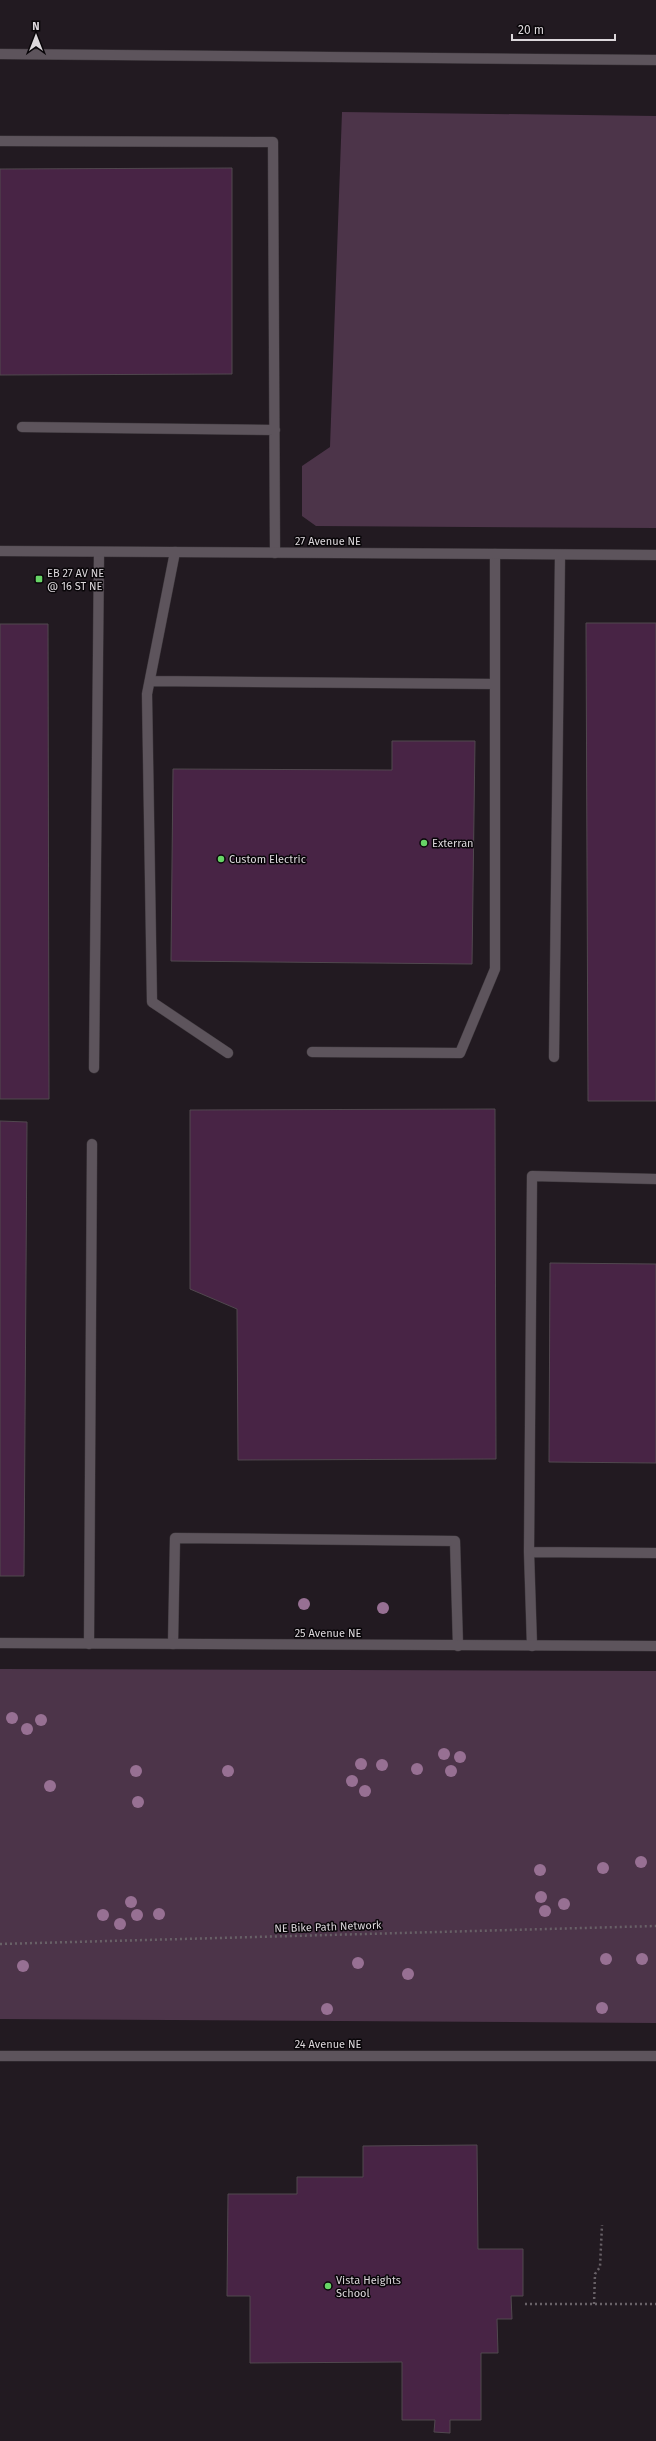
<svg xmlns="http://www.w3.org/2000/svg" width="656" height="2441" viewBox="0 0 656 2441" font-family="'Fira Sans',sans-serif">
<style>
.green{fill:#4c3449}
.building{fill:#482445;stroke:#51484f}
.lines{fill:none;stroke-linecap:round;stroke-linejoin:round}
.service-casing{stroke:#3d373c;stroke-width:11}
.minor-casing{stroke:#3d373c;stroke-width:11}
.tertiary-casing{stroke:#3d373c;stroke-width:11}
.path{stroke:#686167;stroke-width:2.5;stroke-dasharray:2 3;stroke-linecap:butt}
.service{stroke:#5d545c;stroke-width:10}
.minor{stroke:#5d545c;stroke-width:10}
.tertiary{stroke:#5d545c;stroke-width:10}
.tree{fill:#977093}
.poi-dot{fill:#67d466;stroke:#090609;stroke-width:1.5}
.labels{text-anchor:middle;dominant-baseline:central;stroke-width:3;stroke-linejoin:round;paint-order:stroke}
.street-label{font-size:11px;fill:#dcd7db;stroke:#090609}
.poi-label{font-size:11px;fill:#dcd7db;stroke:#090609;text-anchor:start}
</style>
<rect width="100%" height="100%" fill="#221a21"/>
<!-- green -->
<path class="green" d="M342 112 656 116V528L316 526 302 516V466L330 447Z
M0 1669 656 1671V2023L0 2019Z"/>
<!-- building -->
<path class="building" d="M232 168V374L0 375V169Z
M586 623H656V1101H588Z
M0 624H48L49 1099H0Z
M392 741H475L472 964 171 961 173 769 392 770Z
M495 1109 496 1459 238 1460 237 1309 190 1289V1110Z
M0 1121 27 1122 24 1576H0Z
M550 1263 656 1264V1463L549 1462Z
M477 2145 478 2249H523V2296H511L512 2319H497L498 2353H481V2420H450V2433L434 2432 435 2420H402V2362L250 2363V2296H227L228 2194H297V2177H363V2146Z"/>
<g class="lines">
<!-- service casing -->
<g class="service-casing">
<path id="service" d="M0 54 656 60
M0 141 273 142 275 553
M22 427 275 430
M175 552 147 694 152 1002 228 1053
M150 681 495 684
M312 1052 460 1053 495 969V554
M554 1057 560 555
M94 1068 99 552
M529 1552 532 1176 656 1179
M89 1644 92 1144
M173 1644 175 1538 455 1541 458 1646
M532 1646 529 1552 656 1553"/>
</g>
<!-- minor casing -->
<g class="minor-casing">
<path id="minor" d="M0 1643 656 1646
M0 2056H656"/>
</g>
<!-- tertiary casing -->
<g class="tertiary-casing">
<path id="tertiary" d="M0 551 656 555"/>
</g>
<!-- path -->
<path class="path" d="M0 1944 656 1926
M525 2304H656
M594 2304 595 2274 600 2267 602 2225"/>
<!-- service -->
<use href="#service" class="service"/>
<!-- minor -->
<use href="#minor" class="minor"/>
<!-- tertiary -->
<use href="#tertiary" class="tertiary"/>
</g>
<!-- trees -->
<g class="tree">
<circle cx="304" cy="1604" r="6"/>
<circle cx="383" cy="1608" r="6"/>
<circle cx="12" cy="1718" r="6"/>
<circle cx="41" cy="1720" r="6"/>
<circle cx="27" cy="1729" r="6"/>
<circle cx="444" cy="1754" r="6"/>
<circle cx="460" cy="1757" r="6"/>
<circle cx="361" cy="1764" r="6"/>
<circle cx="382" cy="1765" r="6"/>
<circle cx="417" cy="1769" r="6"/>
<circle cx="136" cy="1771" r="6"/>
<circle cx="228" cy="1771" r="6"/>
<circle cx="451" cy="1771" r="6"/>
<circle cx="352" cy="1781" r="6"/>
<circle cx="50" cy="1786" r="6"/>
<circle cx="365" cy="1791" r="6"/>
<circle cx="138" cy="1802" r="6"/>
<circle cx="641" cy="1862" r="6"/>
<circle cx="603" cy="1868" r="6"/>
<circle cx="540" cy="1870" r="6"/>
<circle cx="541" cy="1897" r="6"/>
<circle cx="131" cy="1902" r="6"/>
<circle cx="564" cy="1904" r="6"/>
<circle cx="545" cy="1911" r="6"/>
<circle cx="159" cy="1914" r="6"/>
<circle cx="103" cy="1915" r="6"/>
<circle cx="137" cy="1915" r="6"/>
<circle cx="120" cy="1924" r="6"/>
<circle cx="606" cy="1959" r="6"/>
<circle cx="642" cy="1959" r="6"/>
<circle cx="358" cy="1963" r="6"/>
<circle cx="23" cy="1966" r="6"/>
<circle cx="408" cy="1974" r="6"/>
<circle cx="602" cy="2008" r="6"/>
<circle cx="327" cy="2009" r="6"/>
</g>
<!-- markers -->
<g class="poi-dot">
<rect x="35" y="575" width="8" height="8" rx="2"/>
<circle cx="424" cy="843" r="4"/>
<circle cx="221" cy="859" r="4"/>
<circle cx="328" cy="2286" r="4"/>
</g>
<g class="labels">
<!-- street labels -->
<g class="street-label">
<text x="328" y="541">27 Avenue NE</text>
<text x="328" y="1633">25 Avenue NE</text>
<text transform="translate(328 1927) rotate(-2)">NE Bike Path Network</text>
<text x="328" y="2044">24 Avenue NE</text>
</g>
<!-- poi labels -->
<g class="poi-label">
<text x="47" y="573">EB 27 AV NE<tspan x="47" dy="13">@ 16 ST NE</tspan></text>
<text x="432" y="843">Exterran</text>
<text x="229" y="859">Custom Electric</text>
<text x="336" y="2280">Vista Heights<tspan x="336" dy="13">School</tspan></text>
</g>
</g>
<!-- north arrow -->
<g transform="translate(36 36)" stroke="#090609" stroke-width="3" paint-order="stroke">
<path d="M0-3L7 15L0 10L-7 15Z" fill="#dcd7db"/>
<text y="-6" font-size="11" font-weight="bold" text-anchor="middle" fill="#dcd7db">N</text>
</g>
<!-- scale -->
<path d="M512 34v6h103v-6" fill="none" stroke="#dcd7db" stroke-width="2"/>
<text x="518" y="34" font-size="12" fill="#dcd7db" stroke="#090609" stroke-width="3" paint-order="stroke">20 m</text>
</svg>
